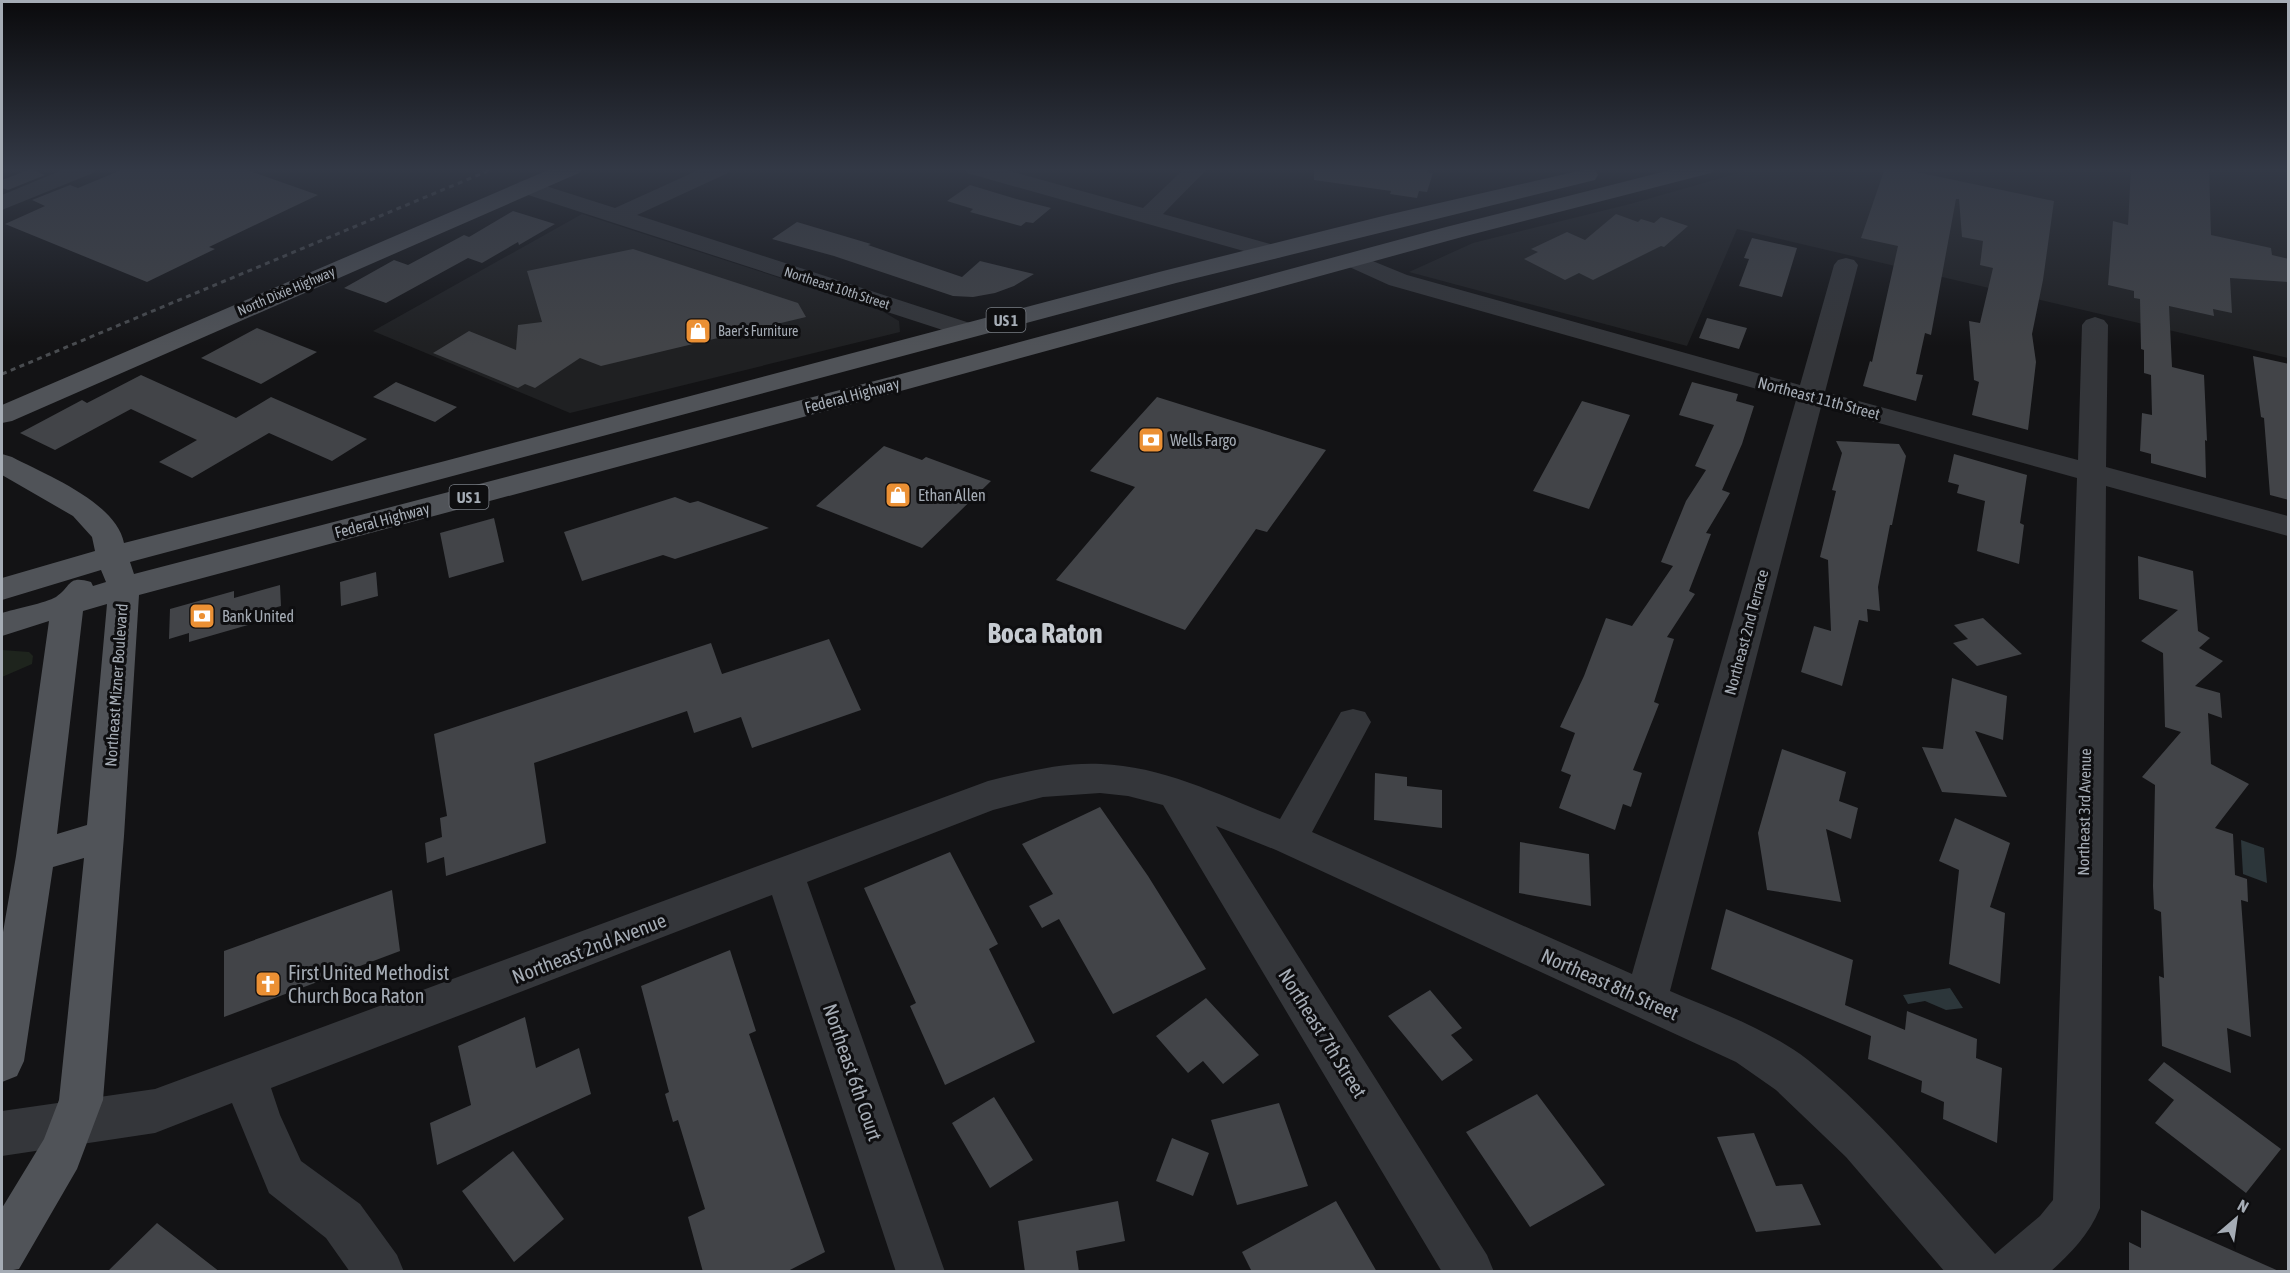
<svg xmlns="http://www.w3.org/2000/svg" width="2290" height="1273" viewBox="0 0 2290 1273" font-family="'Asap Condensed',sans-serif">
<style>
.built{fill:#1f2022}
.green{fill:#1e241d}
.water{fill:#2c363a}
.building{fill:#424448}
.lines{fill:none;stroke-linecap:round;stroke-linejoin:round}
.minor{fill:#34363a;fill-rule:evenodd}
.major{fill:#505358;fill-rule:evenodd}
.rail{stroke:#494c50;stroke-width:3;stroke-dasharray:5 4.5;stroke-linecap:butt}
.labels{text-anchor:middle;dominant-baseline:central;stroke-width:6;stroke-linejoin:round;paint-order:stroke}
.far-street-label{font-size:14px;fill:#a5acb5;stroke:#0e0e10}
.far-poi-label{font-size:14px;fill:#a5acb5;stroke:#0e0e10;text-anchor:start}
.shield{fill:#0e0e10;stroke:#787d84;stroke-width:1.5}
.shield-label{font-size:15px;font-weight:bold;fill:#a5acb5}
.street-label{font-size:16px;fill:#a5acb5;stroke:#0e0e10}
.poi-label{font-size:16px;fill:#a5acb5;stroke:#0e0e10;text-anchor:start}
.near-street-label{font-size:20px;fill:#a5acb5;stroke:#0e0e10}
.near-poi-label{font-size:20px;fill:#a5acb5;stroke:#0e0e10;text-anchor:start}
.town-label{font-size:28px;font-weight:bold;fill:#c6cbd1;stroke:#0e0e10}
</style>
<rect width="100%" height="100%" fill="#131315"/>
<!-- built -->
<path class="built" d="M1756 168H2288V358L1737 229 1687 346 1409 272 1473 243 1630 204Z
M582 214 882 311 899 321 900 332 570 413 373 331Z"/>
<!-- green -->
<path class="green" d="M2 650 29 652 33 656 32 664 2 677Z"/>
<!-- water -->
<path class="water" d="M2241 840 2264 848 2267 883 2243 874Z
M1950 988 1963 1008 1946 1010 1925 1001 1908 1004 1903 995Z"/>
<!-- building -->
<path class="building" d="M126 168H241L318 195 209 247 215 249 147 282 5 224 45 206 32 200 70 185 78 188Z
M1314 168H1428L1427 172 1433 173 1427 192 1419 191 1417 198 1390 194 1391 191 1314 180Z
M1885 168H1897L2054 201 2043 280 2032 334 2036 362 2028 430 1972 415 1979 382 1974 380 1969 321 1980 323 1993 268 1980 265 1983 241 1962 237 1959 199H1956L1931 335 1925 333 1916 374 1923 375 1916 401 1863 386 1870 361 1872 362 1898 246 1861 238Z
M2131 168H2209L2211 235 2271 248 2272 255 2289 259V282L2230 278 2232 313 2213 309 2214 316 2169 306 2172 367 2204 375 2207 441 2205 440 2206 478 2151 463V454L2140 451 2142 413 2152 415 2151 375 2144 373V350L2141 349 2140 299 2134 298V291L2108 285 2113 221 2128 225Z
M31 169 45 175 8 190 2 188V180Z
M970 185 1020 200 1051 208 1033 223 1026 222 1021 226 970 212 973 209 947 201Z
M513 211 555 224 519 245 518 242 482 263 468 258 386 303 344 288 394 260 408 265 464 235 469 237Z
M1616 214 1638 222 1641 219 1654 223 1661 217 1688 226 1664 247 1661 246 1593 280 1579 273 1565 280 1524 259 1538 252 1531 249 1567 232 1585 240Z
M797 222 871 244 868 245 962 277 980 261 1034 274 1014 286 995 293 973 297 953 296 834 256 772 239Z
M1752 238 1797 248 1782 297 1739 286 1749 259 1744 258Z
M633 249 798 303 806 317 601 366 580 358 535 388 525 384 518 388 433 353 469 331 516 350 518 325 542 322 527 271Z
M1707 318 1747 328 1739 349 1699 338Z
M257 328 317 352 261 384 201 358Z
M2253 356 2289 364V500L2270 495 2264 418 2261 417Z
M141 375 236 418 271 397 367 439 332 461 269 433 192 478 159 462 197 440 131 409 55 450 20 433 82 400 87 403Z
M396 382 457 407 435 422 373 397Z
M1692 382 1738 394 1736 401 1754 406 1742 444 1722 490 1730 493 1706 533 1711 534 1689 591 1695 594 1667 637 1674 639 1654 702 1659 704 1633 770 1642 773 1631 807 1623 804 1615 830 1559 808 1571 775 1561 771 1575 733 1560 727 1584 676 1606 618 1632 626 1673 566 1661 562 1686 501 1706 470 1695 466 1714 425 1679 415Z
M1157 397 1326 450 1267 532 1256 529 1185 630 1056 580 1135 487 1090 471Z
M1582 401 1630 415 1589 509 1533 491Z
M1836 441 1899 444 1906 456 1892 525H1890L1878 587 1880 611 1867 609 1868 622 1859 620 1842 686 1801 672 1814 626 1831 631 1828 560 1820 557 1836 491 1832 490 1842 453Z
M884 446 922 460 926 457 991 481 922 548 816 506Z
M1954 454 2027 475 2020 523 2024 525 2019 564 1977 551 1985 501 1957 493 1959 485 1948 482Z
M675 497 690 503 698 501 769 528 675 559 663 555 582 581 564 532Z
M494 518 504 562 449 578 440 533Z
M2138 556 2193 571 2198 631 2210 638 2199 648 2223 661 2195 686 2220 693 2222 718 2208 713 2211 764 2249 784 2215 828 2233 834 2235 875 2247 879 2248 902 2241 900 2251 1037 2227 1028 2231 1073 2162 1046 2159 976 2164 978 2161 912 2154 909 2153 886 2155 785 2142 777 2181 732 2165 727 2163 653 2141 641 2178 610 2139 599Z
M376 572 378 596 341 606 340 582Z
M280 585 281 606 248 615V625L189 642V633L169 639 170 609 234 591V598Z
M1983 618 2022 654 1977 666 1953 643 1968 639 1954 625Z
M829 639 861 710 752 748 741 717 694 733 687 711 534 763 546 843 446 876 444 857 427 863 425 843 442 837 440 818 447 816 434 734 711 643 722 674Z
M1952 678 2007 696 2003 740 1975 731 2007 797 1942 792 1922 747 1943 749Z
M1782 749 1846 772 1839 801 1858 808 1851 839 1826 829 1841 902 1767 890 1758 833Z
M1375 773 1407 777V786L1442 790V828L1374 820Z
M1100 807 1148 876 1206 969 1113 1014 1059 919 1042 928 1029 906 1053 894 1022 844Z
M1955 818 2010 843 1990 907 2005 913 2000 984 1949 964 1959 870 1939 861Z
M1520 842 1589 854 1591 906 1519 893Z
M950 852 998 944 989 949 1035 1042 945 1085 910 1006 916 1003 864 888Z
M392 890 400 951 224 1017V951Z
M1726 909 1853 960 1845 1005 1905 1030 1907 1011 1977 1039 1976 1058 2002 1068 1997 1143 1943 1119 1944 1102 1921 1092 1922 1081 1868 1059 1871 1036 1711 969Z
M730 950 756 1031 749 1034 825 1252 786 1272H703L688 1217 705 1209 678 1120 673 1122 665 1094 669 1092 641 986Z
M1430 990 1462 1028 1451 1035 1473 1060 1442 1081 1388 1016Z
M1206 998 1259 1055 1223 1084 1203 1061 1188 1073 1156 1036Z
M525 1017 536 1068 579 1048 591 1094 437 1165 430 1123 471 1105 458 1046Z
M2164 1062 2281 1149 2246 1193 2155 1123 2174 1100 2148 1080Z
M1537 1094 1605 1185 1530 1227 1466 1132Z
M994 1097 1033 1160 990 1188 952 1123Z
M1279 1103 1308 1186 1237 1205 1211 1120Z
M1754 1133 1776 1186 1802 1184 1821 1225 1756 1232 1717 1137Z
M1172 1138 1209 1153 1193 1196 1156 1181Z
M513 1151 564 1219 514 1262 462 1191Z
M1118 1201 1125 1241 1076 1251 1079 1272H1025L1018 1221Z
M1336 1201 1377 1272H1252L1242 1252Z
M2141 1210 2281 1272H2129V1242L2141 1248Z
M157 1223 220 1272H107Z"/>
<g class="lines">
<!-- minor -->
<path class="minor" d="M67 168H96L93 173 2 210V195Z
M703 168H731L728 173 637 215 976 325 980 330 976 335 967 338 958 335 519 192 516 187 519 182 527 180 615 208Z
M964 168H999L1143 208 1185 168H1208L1163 214 1281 247 1285 252 1281 257 1273 259 1265 257 967 173Z
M1353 253 1407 275 1800 385 1834 265 1838 260 1846 258 1854 260 1858 265 1825 392 2078 460 2082 325 2086 320 2095 317 2104 320 2108 325 2106 467 2288 516V536L2106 486 2100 1208C2089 1235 2071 1253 2050 1272H1945L1846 1157 1776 1090 1736 1062 1276 850 1216 826 1487 1255 1494 1272H1442L1163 805 1128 796 1100 793 1043 797 993 810 807 882 945 1272H896L772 895 271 1088 280 1115 301 1161 360 1204 397 1255 404 1272H350L326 1238 269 1193 232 1103 155 1133 2 1156V1111L155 1089 988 781C1025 772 1063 762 1101 764 1163 766 1224 797 1280 819L1341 712 1353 709 1365 712 1371 722 1312 832 1632 974 1796 400 1389 285 1345 265 1341 260 1345 255ZM1821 407 2077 478 2053 1200 2040 1216 1995 1254C1935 1188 1878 1116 1808 1060 1768 1029 1716 1011 1670 991Z"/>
<!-- major -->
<path class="major" d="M553 168H582L579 173 12 421 2 423V405Z
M1678 168H1714L1711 173 1462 237 908 389 139 595 124 836 103 1100 77 1169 19 1269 2 1272V1208L44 1139 59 1100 84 858 53 867 24 1061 17 1076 2 1082V938L16 856 49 621 2 636V613C14 609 46 603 56 597 72 586 67 575 91 582L93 586 106 582 101 570 2 600V578L95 551 92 537 73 516 2 475V454L12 457C46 475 116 502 124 543L445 461 1159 272 1387 215 1587 169 1595 170 1598 175 1595 180 1176 283 130 562 134 574 890 377 1446 227ZM107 604 87 825 57 834 83 611Z"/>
<!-- rail -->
<path class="rail" d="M2 374 495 168"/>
</g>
<!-- sky -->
<linearGradient id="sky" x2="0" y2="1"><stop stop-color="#0a0a0c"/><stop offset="0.49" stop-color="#333946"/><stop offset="1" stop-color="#333946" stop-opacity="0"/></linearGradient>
<rect width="2290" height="346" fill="url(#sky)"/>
<!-- icons -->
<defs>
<g id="shop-square" transform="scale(1.35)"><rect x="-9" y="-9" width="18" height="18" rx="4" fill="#eb9034" stroke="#0e0e10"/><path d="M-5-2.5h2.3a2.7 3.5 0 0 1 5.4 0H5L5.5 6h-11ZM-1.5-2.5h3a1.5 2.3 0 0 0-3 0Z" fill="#fff"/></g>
<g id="bank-square" transform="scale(1.35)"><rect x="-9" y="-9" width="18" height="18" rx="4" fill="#eb9034" stroke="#0e0e10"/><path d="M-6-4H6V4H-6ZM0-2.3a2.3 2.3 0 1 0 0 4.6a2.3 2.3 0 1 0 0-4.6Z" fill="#fff"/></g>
<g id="church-square" transform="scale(1.35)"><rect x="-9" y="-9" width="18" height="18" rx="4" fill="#eb9034" stroke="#0e0e10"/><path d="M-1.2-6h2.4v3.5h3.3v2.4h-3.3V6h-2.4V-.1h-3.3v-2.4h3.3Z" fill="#fff"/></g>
</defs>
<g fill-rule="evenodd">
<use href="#shop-square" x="698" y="331"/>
<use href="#bank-square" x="1151" y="440"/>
<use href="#shop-square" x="898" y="495"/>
<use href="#bank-square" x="202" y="616"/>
<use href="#church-square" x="268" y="984"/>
</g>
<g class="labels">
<!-- far-street labels -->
<g class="far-street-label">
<text transform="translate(837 288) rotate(18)">Northeast 10th Street</text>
<text transform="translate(286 291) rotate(-23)">North Dixie Highway</text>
</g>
<!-- far-poi labels -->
<g class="far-poi-label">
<text x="718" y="331">Baer's Furniture</text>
</g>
<!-- shield labels -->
<g class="shield">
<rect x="986.5" y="308" width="39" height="24" rx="4.5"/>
<rect x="449.5" y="485" width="39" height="24" rx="4.5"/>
</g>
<g class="shield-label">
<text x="1006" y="320">US 1</text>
<text x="469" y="497">US 1</text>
</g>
<!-- street labels -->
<g class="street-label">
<text transform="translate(852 395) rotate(-15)">Federal Highway</text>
<text transform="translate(1819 398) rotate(15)">Northeast 11th Street</text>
<text transform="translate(382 520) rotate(-15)">Federal Highway</text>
<text transform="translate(1746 632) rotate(-75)">Northeast 2nd Terrace</text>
<text transform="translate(116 685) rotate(-86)">Northeast Mizner Boulevard</text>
<text transform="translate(2084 812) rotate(-89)">Northeast 3rd Avenue</text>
</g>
<!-- poi labels -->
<g class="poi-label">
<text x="1170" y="440">Wells Fargo</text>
<text x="918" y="495">Ethan Allen</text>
<text x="222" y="616">Bank United</text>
</g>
<!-- near-street labels -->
<g class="near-street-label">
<text transform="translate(589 948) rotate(-21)">Northeast 2nd Avenue</text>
<text transform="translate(1610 984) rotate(24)">Northeast 8th Street</text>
<text transform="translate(1323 1033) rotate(58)">Northeast 7th Street</text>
<text transform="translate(853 1072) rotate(71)">Northeast 6th Court</text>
</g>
<!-- near-poi labels -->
<g class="near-poi-label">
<text x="288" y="972">First United Methodist<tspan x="288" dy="23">Church Boca Raton</tspan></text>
</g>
<!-- town labels -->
<g class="town-label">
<text x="1045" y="633">Boca Raton</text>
</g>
</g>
<!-- border -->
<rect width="2290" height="1273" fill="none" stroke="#a5acb5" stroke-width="6"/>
<!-- north arrow -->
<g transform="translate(2236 1219) rotate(29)" stroke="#0e0e10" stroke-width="4.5" paint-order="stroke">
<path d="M0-4.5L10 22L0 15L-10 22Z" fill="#a5acb5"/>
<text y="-9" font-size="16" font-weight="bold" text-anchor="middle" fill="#a5acb5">N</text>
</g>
</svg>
